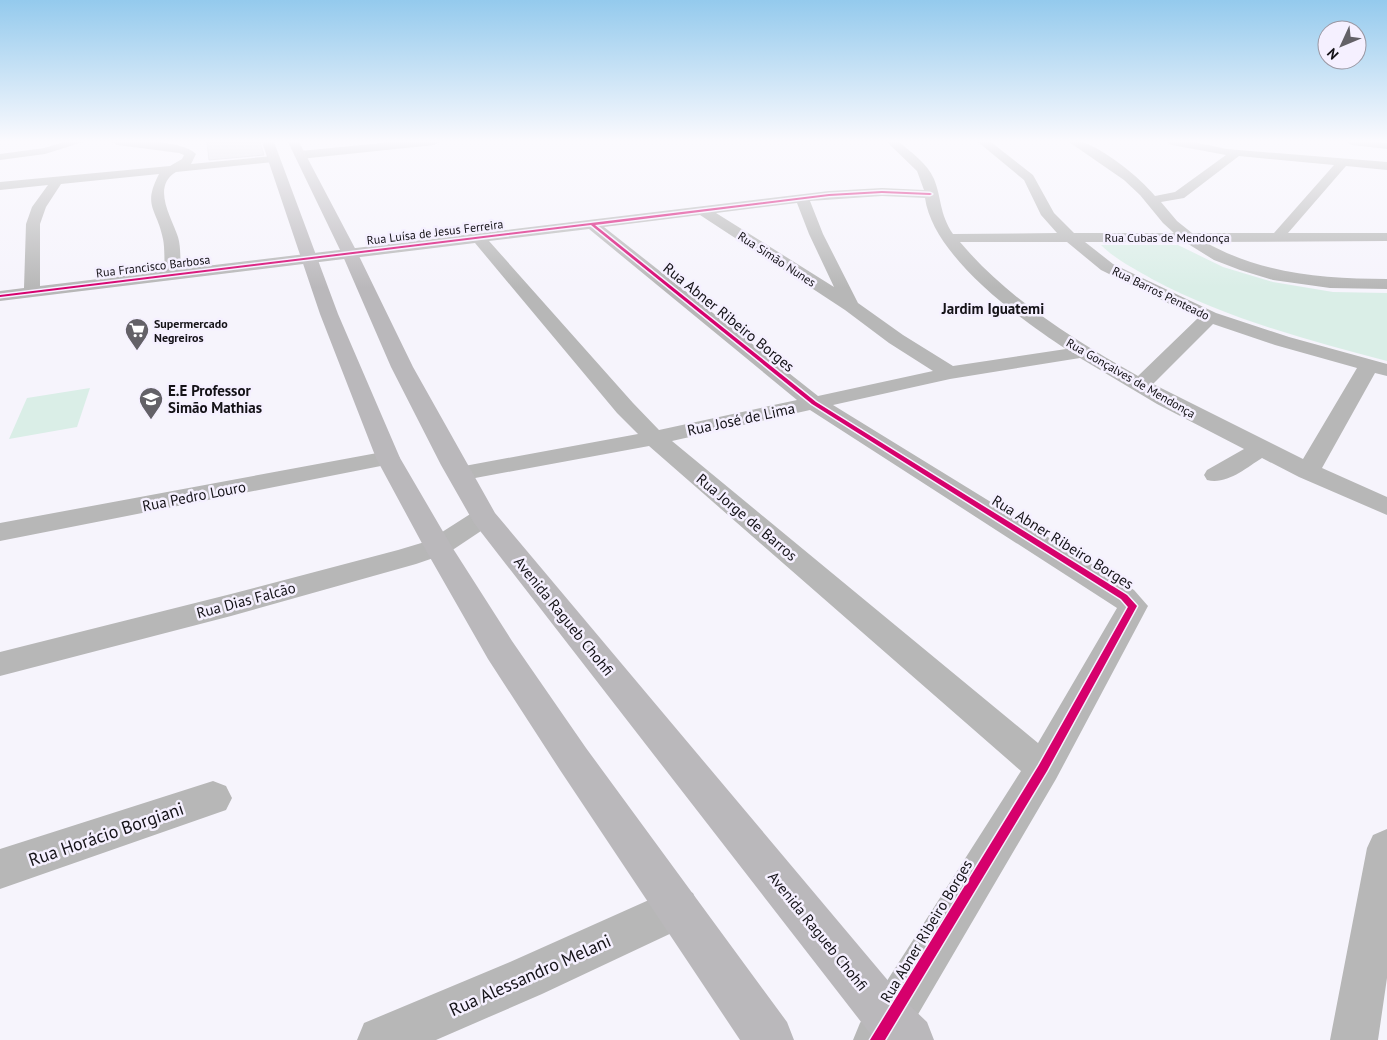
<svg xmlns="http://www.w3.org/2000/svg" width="1387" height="1040" viewBox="0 0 1387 1040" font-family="'PT Sans',sans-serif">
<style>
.green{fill:#daeee7}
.building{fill:#dbdbe0;stroke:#c9c8ce}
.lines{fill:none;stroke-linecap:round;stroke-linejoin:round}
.minor{fill:#b7b7b7;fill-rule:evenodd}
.tertiary{fill:#b7b7b7;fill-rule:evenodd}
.primary{fill:#bab8bb;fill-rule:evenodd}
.cycleway-casing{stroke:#f5f0ff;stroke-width:3}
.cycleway{fill:#d6006c;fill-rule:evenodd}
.labels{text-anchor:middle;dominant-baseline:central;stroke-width:5;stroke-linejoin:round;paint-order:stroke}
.far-street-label{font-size:12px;fill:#141217;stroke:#f5f0ff}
.far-poi-label{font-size:12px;font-weight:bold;fill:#141217;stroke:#f5f0ff;text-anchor:start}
.far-quarter-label{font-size:15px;font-weight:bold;fill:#141217;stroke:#f5f0ff}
.street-label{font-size:15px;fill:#141217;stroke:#f5f0ff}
.poi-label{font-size:15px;font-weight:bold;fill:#141217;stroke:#f5f0ff;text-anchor:start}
.near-street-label{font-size:18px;fill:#141217;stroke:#f5f0ff}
</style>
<rect width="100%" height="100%" fill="#f6f4fc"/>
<!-- green -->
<path class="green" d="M1101 245H1178L1223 267 1273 282 1333 292 1387 293V361C1307 340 1225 318 1152 279 1135 269 1116 260 1101 245Z
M90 388 77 427 9 439 27 398Z"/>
<!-- building -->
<path class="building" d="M207 142H260L264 155 209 160Z"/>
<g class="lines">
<!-- minor -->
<path class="minor" d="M64 142H83L45 154 0 160V154L44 148Z
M112 142C131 142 182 139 196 154L191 164 273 156 279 159 273 162 176 172C151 187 172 218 178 237 181 247 180 259 181 269L829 191 882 188 924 190 917 171 887 142H899C912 153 927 163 934 179 942 199 939 213 953 234L1057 233 1041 215 1024 180 978 142H991L1033 175 1054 213 1074 233H1174L1163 223 1140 195 1124 180 1069 142C1074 142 1080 142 1085 143 1108 152 1139 177 1155 196L1175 192 1226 155 1172 145 1167 142H1193L1227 149 1387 162V170L1346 166 1288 233H1387V241L1205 242C1262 274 1323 279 1387 279V289L1330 288 1273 280 1240 270 1214 260 1185 242H1085L1113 264 1216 313 1289 337 1387 364V376L1375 373 1322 468 1387 497V515L1299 477 1262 458C1246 468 1227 485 1207 480L1204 475 1207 470 1244 449 1157 404 1080 358 950 379 833 405 1134 590 1148 606 1056 779 903 1040H853L860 1023 1021 771 649 446 459 481 450 479 447 474 450 469 459 467 638 434 617 413 475 243 0 301V291L24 288 26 224 32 207 48 185 0 190V182L170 166 182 159 184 155 179 153 117 145ZM1239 156 1334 165 1274 233H1192L1177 221 1161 202 1184 198ZM159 174C142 207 157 208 163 239 165 249 164 261 165 271L40 286V224L46 207 61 184ZM882 196 925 198C933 256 1018 318 1066 349L953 366 903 335 858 303 823 234 810 201ZM797 203 809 234 834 287 716 213ZM700 215 845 310 889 343 933 371 818 396 604 227ZM589 229 797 400 659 430 633 403 489 241ZM960 242H1067L1101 270 1198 318 1138 376C1074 340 1008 299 960 242ZM1213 324 1275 345 1357 368 1303 459 1153 384ZM810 410 1117 608 1038 743 672 441Z
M1347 142 1387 143V149L1352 145Z
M388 451 396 453 400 458 396 463 0 541V523Z
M484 509 493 511 497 517 493 523 448 553 416 564 231 616 0 676V652L231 594 398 550 428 541 475 511Z
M213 781 226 786 232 798 226 810 0 889V849Z
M1387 829V978L1378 1040H1330L1367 848 1373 835Z
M678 887 693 893 699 908 693 923 542 994 436 1040H357L364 1023 510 962Z"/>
<!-- tertiary -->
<path class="tertiary" d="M393 142H439L434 145 300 159 294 155 300 151Z"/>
<!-- primary -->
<path class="primary" d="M262 142H274L338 314 400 458 452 547 512 641 586 748 787 1022 794 1040H740L560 770 488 659 424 547 376 458 320 314Z
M288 142H299L358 254 413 367 495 513 906 1002 927 1022 934 1040H875L872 1036 474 523 441 465 391 367 342 254Z"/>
<!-- cycleway casing -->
<g class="cycleway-casing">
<path id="cycleway" d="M882 191 930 193 932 194 930 195 882 193 829 196 595 225 816 402 1127 595 1137 606 1047 771 885 1040H870L1039 765 1128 607 1121 599 812 404 591 225 0 297V295L829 194Z"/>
</g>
<!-- cycleway -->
<use href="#cycleway" class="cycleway"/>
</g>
<!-- sky -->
<linearGradient id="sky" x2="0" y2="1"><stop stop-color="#94caed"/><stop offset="0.49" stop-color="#fbfafe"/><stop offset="1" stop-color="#fbfafe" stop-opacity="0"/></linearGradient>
<rect width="1387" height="288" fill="url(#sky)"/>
<!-- icons -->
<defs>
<g id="supermarket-pin" transform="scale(1.25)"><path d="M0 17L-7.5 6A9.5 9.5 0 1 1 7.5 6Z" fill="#636167" stroke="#f5f0ff"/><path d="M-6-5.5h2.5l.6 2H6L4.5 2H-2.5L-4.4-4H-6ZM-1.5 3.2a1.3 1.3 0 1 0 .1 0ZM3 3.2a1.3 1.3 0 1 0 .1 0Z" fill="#fff"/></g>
<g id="school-pin" transform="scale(1.25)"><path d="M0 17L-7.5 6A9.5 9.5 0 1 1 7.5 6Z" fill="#636167" stroke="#f5f0ff"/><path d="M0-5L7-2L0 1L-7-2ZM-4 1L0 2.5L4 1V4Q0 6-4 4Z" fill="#fff"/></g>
</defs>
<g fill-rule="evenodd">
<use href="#supermarket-pin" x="137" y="330"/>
<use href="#school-pin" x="151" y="399"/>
</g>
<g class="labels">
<!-- far-street labels -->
<g class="far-street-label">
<text transform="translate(435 232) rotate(-7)">Rua Luísa de Jesus Ferreira</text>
<text x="1167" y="237">Rua Cubas de Mendonça</text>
<text transform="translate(777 259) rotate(33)">Rua Simão Nunes</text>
<text transform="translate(153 266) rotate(-7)">Rua Francisco Barbosa</text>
<text transform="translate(1161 293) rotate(26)">Rua Barros Penteado</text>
<text transform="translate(1131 378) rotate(30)">Rua Gonçalves de Mendonça</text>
</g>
<!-- far-poi labels -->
<g class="far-poi-label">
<text x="154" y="323">Supermercado<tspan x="154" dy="14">Negreiros</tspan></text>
</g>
<!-- far-quarter labels -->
<g class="far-quarter-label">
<text x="993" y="308">Jardim Iguatemi</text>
</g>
<!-- street labels -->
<g class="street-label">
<text transform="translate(729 317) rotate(39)">Rua Abner Ribeiro Borges</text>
<text transform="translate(741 419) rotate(-12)">Rua José de Lima</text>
<text transform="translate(194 496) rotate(-11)">Rua Pedro Louro</text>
<text transform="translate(747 517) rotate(40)">Rua Jorge de Barros</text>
<text transform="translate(1063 542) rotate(32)">Rua Abner Ribeiro Borges</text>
<text transform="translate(246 600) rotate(-15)">Rua Dias Falcão</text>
<text transform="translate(564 616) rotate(51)">Avenida Ragueb Chohfi</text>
<text transform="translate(818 931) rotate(51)">Avenida Ragueb Chohfi</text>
<text transform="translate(926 931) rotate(-59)">Rua Abner Ribeiro Borges</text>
</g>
<!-- poi labels -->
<g class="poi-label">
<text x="168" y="390">E.E Professor<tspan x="168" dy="17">Simão Mathias</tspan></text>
</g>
<!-- near-street labels -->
<g class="near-street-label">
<text transform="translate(106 834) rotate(-19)">Rua Horácio Borgiani</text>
<text transform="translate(530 975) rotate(-24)">Rua Alessandro Melani</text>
</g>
</g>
<!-- north arrow -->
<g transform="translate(1342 45) rotate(226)"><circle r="24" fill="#f5f0ff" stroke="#9b97a2"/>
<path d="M0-4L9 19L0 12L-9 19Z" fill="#636167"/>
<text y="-8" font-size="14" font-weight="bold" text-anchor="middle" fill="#141217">N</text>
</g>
</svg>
